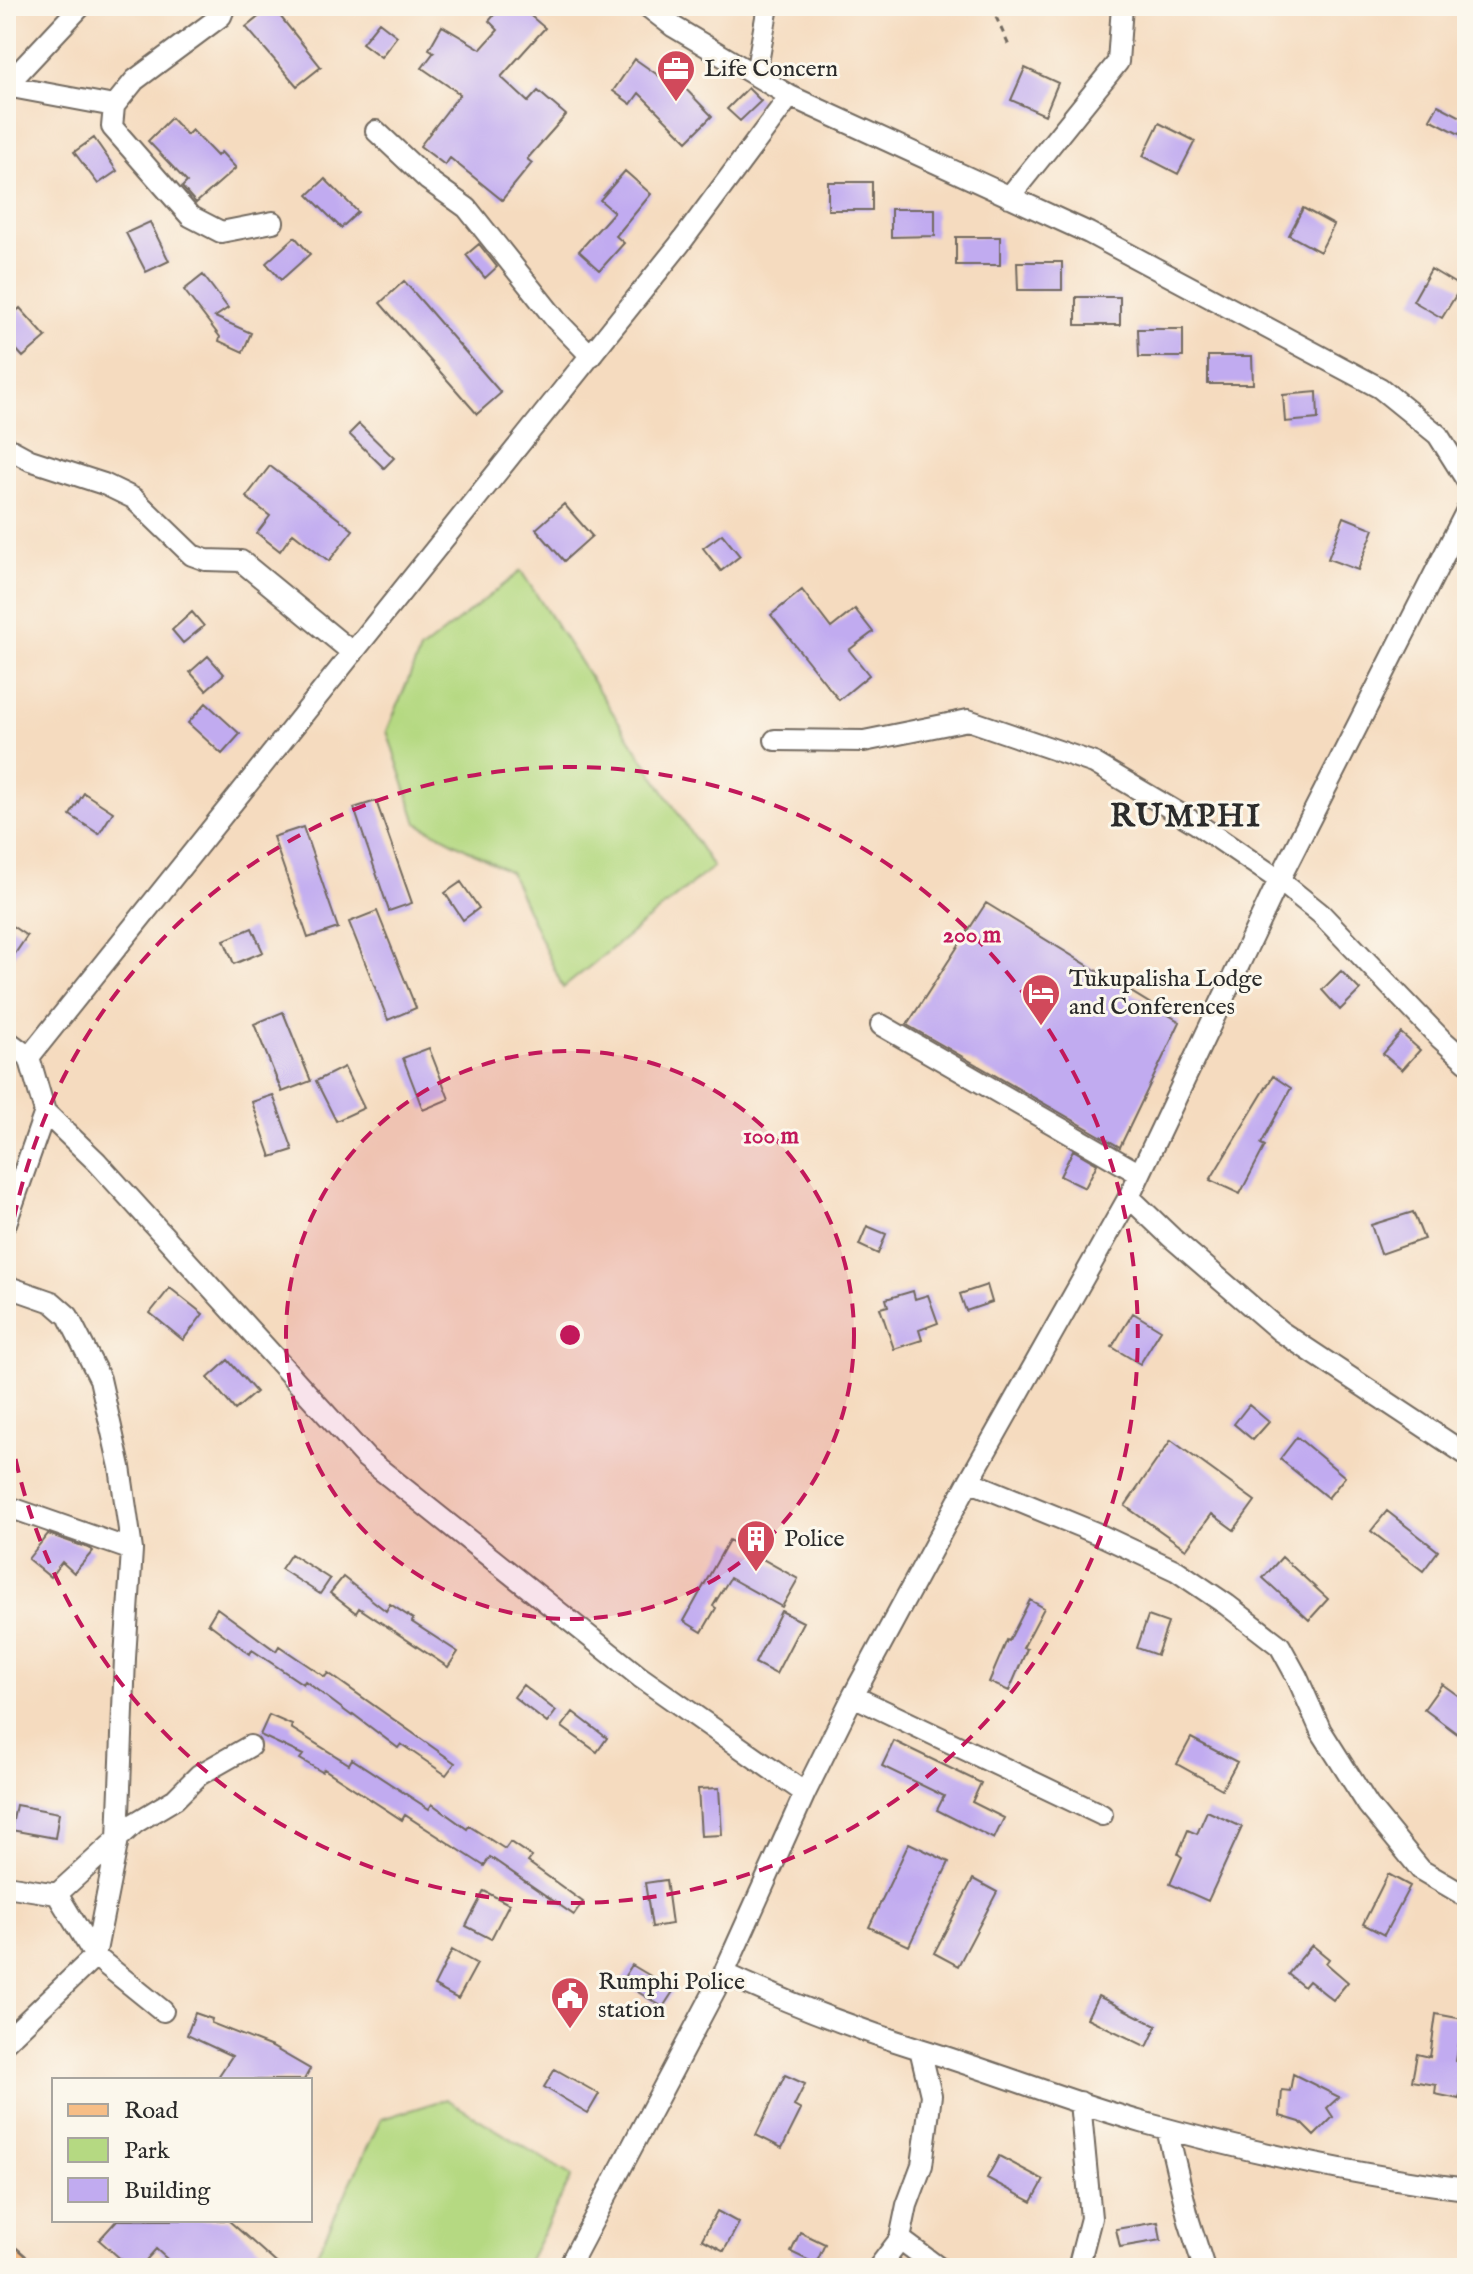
<svg xmlns="http://www.w3.org/2000/svg" width="1473" height="2274" viewBox="0 0 1473 2274" font-family="'IM FELL English',serif">
<style>
.green{fill:#b5d982;stroke:#708256;stroke-width:2}
.building{fill:#c1abf0}
.lines{fill:none;stroke-linecap:round;stroke-linejoin:round}
.minor-casing{stroke:#72695f;stroke-width:24}
.primary-casing{stroke:#72695f;stroke-width:36}
.path{stroke:#72695f;stroke-width:3;stroke-dasharray:6 6;stroke-linecap:butt}
.minor{stroke:#fff;stroke-width:20}
.primary{stroke:#f7be87;stroke-width:32}
.ring{fill:none;stroke:#c2185b;stroke-width:4;stroke-dasharray:14 10}
.labels{text-anchor:middle;dominant-baseline:central;stroke-width:6;stroke-linejoin:round;paint-order:stroke}
.poi-label{font-size:24px;fill:#2b2b2b;stroke:#fbf7ec;text-anchor:start}
.district-label{font-size:32px;font-weight:bold;letter-spacing:2px;fill:#2b2b2b;stroke:#fbf7ec}
.centre{fill:#c2185b;stroke:#fbf7ec;stroke-width:4}
.ring-label{font-size:24px;text-anchor:middle;font-weight:bold;fill:#c2185b;stroke:#fbf7ec;stroke-width:6;stroke-linejoin:round;paint-order:stroke}
</style>
<rect width="100%" height="100%" fill="#fbf7ec"/>
<filter id="ink" filterUnits="userSpaceOnUse"><feTurbulence type="fractalNoise" baseFrequency=".0125" numOctaves="2"/><feDisplacementMap in="SourceGraphic" scale="16" xChannelSelector="R" yChannelSelector="G"/><feConvolveMatrix kernelMatrix="1 2 1 2 8 2 1 2 1" color-interpolation-filters="sRGB"/></filter>
<filter id="wash" filterUnits="userSpaceOnUse"><feTurbulence type="fractalNoise" baseFrequency=".006" numOctaves="4" result="noise"/><feDisplacementMap in="SourceGraphic" scale="32" xChannelSelector="R" yChannelSelector="G"/><feGaussianBlur stdDeviation="1.8" result="paint"/><feColorMatrix in="noise" values="0 0 0 0 0 0 0 0 0 0 0 0 0 0 0 0 0 1.4 0 .05"/><feComposite in="paint" operator="in"/></filter>
<g filter="url(#wash)">
<rect width="100%" height="100%" fill="#f5dbbf"/>
<!-- green -->
<path class="green" d="M521 571 713 867 563 988 510 872 417 823 387 731 420 651Z
M446 2099 572 2176 525 2268H310L381 2119Z"/>
<g id="blocks">
<!-- building -->
<path class="building" d="M272 6 321 67 297 86 246 27Z
M502 6H519L545 28 501 77 528 102 538 91 566 115 527 159 532 163 502 200 450 158 445 165 420 146 460 94 422 68 434 52 429 49 442 26 481 49 498 30 489 21Z
M379 22 397 36 381 57 362 43Z
M635 59 672 85 677 80 712 116 687 141 639 93 631 104 613 91Z
M1025 68 1058 83 1045 115 1011 100Z
M748 88 761 101 740 121 727 109Z
M1438 105 1467 120V138L1430 119Z
M171 118 187 135 192 130 217 156 221 152 236 168 196 203 182 187 187 182 148 141Z
M1159 123 1195 141 1178 174 1143 156Z
M94 138 117 171 98 184 74 152Z
M625 171 651 194 616 236 624 243 600 270 579 251 614 212 600 200Z
M325 179 358 212 341 228 308 195Z
M828 182H872V210H828Z
M1303 208 1334 225 1320 252 1289 235Z
M891 209H935V236L891 237Z
M150 222 169 261 146 272 126 233Z
M295 237 310 254 281 280 266 263Z
M956 237H1000V265H956Z
M479 244 497 267 485 278 466 255Z
M1017 262H1062V290H1018Z
M1431 269 1461 287 1442 318 1413 301Z
M203 275 228 308 215 317 251 333 243 352 219 341 220 337 184 290Z
M404 281 501 393 477 414 380 303Z
M1076 297H1120V325H1076Z
M20 308 46 337 23 357 6 338V320Z
M1138 329H1183V357H1139Z
M1208 356H1252L1253 384H1208Z
M1317 392 1318 419 1285 422 1283 395Z
M359 424 394 458 384 468 349 434Z
M270 466 353 530 329 561 293 533 280 551 257 533 270 516 246 497Z
M564 504 592 536 564 561 536 529Z
M1344 517 1374 529 1358 570 1328 559Z
M722 534 740 556 721 571 703 548Z
M802 590 831 628 855 609 873 632 849 650 869 675 839 700 771 615Z
M192 612 204 626 183 643 172 630Z
M208 656 224 674 206 690 190 672Z
M206 703 240 734 222 754 188 723Z
M84 793 113 812 99 834 70 815Z
M376 801 412 903 389 911 354 808Z
M303 827 338 928 308 938 273 837Z
M461 882 479 908 463 920 445 893Z
M986 903 1180 1022 1120 1147 907 1025Z
M377 911 416 1008 388 1020 349 922Z
M6 922 27 936 6 967Z
M252 928 263 952 234 964 224 940Z
M1341 971 1360 990 1340 1010 1322 990Z
M283 1012 311 1081 282 1092 254 1024Z
M1401 1033 1420 1050 1402 1070 1383 1054Z
M429 1048 449 1099 423 1110 403 1058Z
M344 1067 364 1108 336 1121 316 1081Z
M1273 1076 1291 1088 1261 1144 1265 1146 1240 1194 1210 1180Z
M273 1095 293 1150 271 1157 252 1102Z
M1073 1150 1097 1164 1085 1188 1060 1176Z
M1413 1212 1424 1239 1381 1254 1371 1225Z
M867 1226 886 1234 878 1254 859 1245Z
M987 1285 992 1302 966 1311 960 1294Z
M170 1288 203 1314 183 1340 150 1313Z
M913 1291 915 1299 928 1295 938 1323 919 1330 922 1340 894 1349 880 1308 888 1306 886 1299Z
M1133 1313 1161 1330 1140 1364 1112 1347Z
M228 1360 256 1392 235 1410 208 1378Z
M1249 1405 1269 1422 1253 1440 1234 1424Z
M1297 1437 1345 1477 1328 1498 1280 1459Z
M1171 1440 1255 1501 1234 1530 1212 1514 1186 1549 1125 1506Z
M1387 1511 1438 1551 1423 1571 1371 1531Z
M48 1534 91 1549 93 1551 74 1573 62 1562 50 1577 28 1559Z
M729 1540 798 1579 782 1607 730 1578 713 1606 716 1608 702 1632 684 1621Z
M291 1554 330 1579 320 1594 281 1569Z
M1282 1557 1328 1599 1309 1620 1263 1578Z
M343 1577 386 1611 390 1604 413 1619 412 1622 458 1652 448 1667 359 1608 356 1613 330 1593Z
M1030 1600 1044 1608 1023 1648 1027 1649 1009 1691 989 1682 1007 1640 1009 1641Z
M217 1608 276 1651 279 1646 325 1677 328 1673 455 1763 446 1775 401 1744 398 1748 353 1714 352 1716 305 1681 303 1684 252 1650 250 1654 208 1623Z
M781 1611 803 1622 776 1674 755 1663Z
M1148 1616 1168 1623 1157 1655 1137 1648Z
M1442 1684 1467 1702V1741L1424 1709Z
M523 1685 556 1711 547 1723 514 1697Z
M573 1712 607 1738 597 1752 562 1727Z
M269 1715 292 1725 291 1728 349 1764 352 1759 429 1809 432 1804 467 1829 469 1826 505 1849 510 1842 532 1857 528 1862 583 1902 574 1915 490 1857 484 1866 405 1815 402 1820 324 1769 322 1772 300 1759 303 1755 260 1735Z
M1191 1738 1237 1762 1222 1789 1177 1764Z
M894 1741 981 1783 972 1802 1004 1818 994 1839 937 1810 944 1796 882 1766Z
M719 1788 722 1835 701 1836 698 1789Z
M16 1805 59 1813 55 1838 11 1830Z
M1207 1811 1242 1827 1208 1901 1170 1884 1182 1857 1178 1854 1188 1830 1197 1834Z
M909 1843 949 1862 909 1946 869 1927Z
M1388 1874 1410 1886 1384 1935 1363 1924Z
M973 1879 997 1892 958 1966 934 1953Z
M666 1880 672 1924 652 1927 645 1883Z
M484 1891 509 1904 491 1939 466 1926Z
M1312 1945 1329 1959 1326 1963 1348 1982 1333 2000 1309 1981 1304 1987 1288 1974Z
M452 1950 477 1964 458 1999 434 1986Z
M632 1965 674 1990 663 2007 621 1982Z
M1098 1996 1157 2026 1147 2047 1087 2018Z
M195 2013 212 2019 211 2023 272 2047 310 2069 304 2080H216L232 2056 187 2035Z
M1436 2014 1463 2019 1456 2061 1467 2064V2093L1461 2092 1459 2099 1435 2094 1436 2085 1412 2081 1417 2054 1430 2057Z
M555 2069 599 2094 588 2113 544 2087Z
M1293 2074 1339 2097 1327 2108 1333 2117 1314 2136 1300 2122 1280 2116 1282 2090 1290 2091Z
M785 2075 805 2084 794 2106 801 2110 782 2148 756 2135Z
M999 2156 1044 2180 1032 2202 987 2178Z
M717 2211 739 2223 724 2251 702 2239Z
M117 2220H228L282 2268H177L156 2249 139 2268H131L99 2240Z
M1158 2222 1161 2240 1120 2247 1116 2229Z
M800 2232 825 2244 816 2264 791 2252Z"/>
</g>
</g>
<g filter="url(#ink)">
<use href="#blocks" fill-opacity="0" stroke="#72695f" stroke-width="2"/>
<g class="lines">
<!-- minor casing -->
<g class="minor-casing">
<path id="minor" d="M225 6 221 16 135 80 114 106 112 127 190 216 221 232 273 222
M647 6 674 27 790 96 1089 233 1380 388 1438 435 1467 481
M756 74 768 6
M6 86 114 106
M6 86 81 6
M376 131 428 180 467 208 556 320 591 356
M1009 197 1118 62 1122 6
M6 447 30 460 104 484 133 498 192 555 206 560 241 561 353 653
M775 740 864 741 968 720 1094 763 1197 824 1279 880 1321 914 1440 1038 1467 1062
M881 1025 1140 1174
M6 1040 29 1057 45 1112 97 1162 366 1458 640 1677 805 1793
M29 1057 679 245 790 96
M1129 1197 1172 1238 1280 1331 1467 1455
M6 1223 45 1112
M6 1286 52 1302 68 1316 100 1379 120 1467 132 1550 125 1658 118 1839 95 1956 6 2041
M969 1481 1096 1533 1177 1571 1227 1605 1280 1646 1297 1677 1321 1731 1368 1805 1421 1870 1467 1897
M6 1506 132 1550
M853 1696 1102 1815
M6 1886 57 1894 135 1823 175 1799 199 1775 250 1746
M57 1894 95 1956 163 2011
M724 1973C788 2003 853 2028 920 2049L931 2095 922 2165 907 2205 900 2239 878 2268
M920 2049C996 2072 1069 2102 1145 2123 1250 2152 1359 2176 1467 2189
M1167 2129 1189 2221 1204 2268
M900 2239 939 2268
M568 2268 724 1973 805 1793 853 1696 969 1481 1129 1197 1279 880 1467 510
M1078 2268 1091 2218 1080 2102"/>
</g>
<!-- primary casing -->
<g class="primary-casing">
<path id="primary" d="M6 2261 14 2268"/>
</g>
<!-- path -->
<path class="path" d="M991 6 1010 48"/>
<!-- minor -->
<use href="#minor" class="minor"/>
<!-- primary -->
<use href="#primary" class="primary"/>
</g>
</g>
<!-- distance rings -->
<circle cx="570" cy="1335" r="284" fill="#c2185b" fill-opacity=".12"/>
<g class="ring">
<circle cx="570" cy="1335" r="284"/>
<path d="M6 1266A568 568 0 1 1 6 1404"/>
</g>
<!-- icons -->
<defs>
<g id="office-pin" transform="scale(2)"><path d="M0 17L-7.5 6A9.5 9.5 0 1 1 7.5 6Z" fill="#d1495b" stroke="#fbf7ec"/><path d="M-6-3h4V-5.5h4V-3h4V5H-6ZM-1-4.5V-3h2v-1.5ZM-6 0V1H6V0Z" fill="#fff"/></g>
<g id="hotel-pin" transform="scale(2)"><path d="M0 17L-7.5 6A9.5 9.5 0 1 1 7.5 6Z" fill="#d1495b" stroke="#fbf7ec"/><path d="M-6-4.5h1.5V1H6V5H4.5V3h-9V5H-6ZM-4 0a1.8 1.8 0 1 1 3.6 0ZM.5 0V-2.5h3Q6-2.5 6 0Z" fill="#fff"/></g>
<g id="building-pin" transform="scale(2)"><path d="M0 17L-7.5 6A9.5 9.5 0 1 1 7.5 6Z" fill="#d1495b" stroke="#fbf7ec"/><path d="M-4-6H4V6H1V3H-1V6H-4ZM-2.5-4.3h1.7v1.8h-1.7ZM.8-4.3h1.7v1.8H.8ZM-2.5-1h1.7V.8h-1.7ZM.8-1h1.7V.8H.8Z" fill="#fff"/></g>
<g id="civic-pin" transform="scale(2)"><path d="M0 17L-7.5 6A9.5 9.5 0 1 1 7.5 6Z" fill="#d1495b" stroke="#fbf7ec"/><path d="M-.6-6.5H3V-4.5H.6V-3L4-1V1h2V6H-6V1h2V-1L-.6-3ZM-1.2 2.5V6h2.4V2.5Z" fill="#fff"/></g>
</defs>
<g fill-rule="evenodd">
<use href="#office-pin" x="676" y="69"/>
<use href="#hotel-pin" x="1041" y="993"/>
<use href="#building-pin" x="756" y="1539"/>
<use href="#civic-pin" x="570" y="1996"/>
</g>
<g class="labels">
<!-- poi labels -->
<g class="poi-label">
<text x="704" y="69">Life Concern</text>
<text x="1069" y="979">Tukupalisha Lodge<tspan x="1069" dy="28">and Conferences</tspan></text>
<text x="784" y="1539">Police</text>
<text x="598" y="1982">Rumphi Police<tspan x="598" dy="28">station</tspan></text>
</g>
<!-- district labels -->
<g class="district-label">
<text x="1186" y="817">RUMPHI</text>
</g>
</g>
<circle cx="570" cy="1335" r="12" class="centre"/>
<g class="ring-label">
<text x="972" y="942">200 m</text>
<text x="771" y="1143">100 m</text>
</g>
<!-- margin -->
<rect width="1473" height="2274" fill="none" stroke="#fbf7ec" stroke-width="32"/>
<!-- legend -->
<rect x="52" y="2078" width="260" height="144" fill="#fbf7ec" stroke="#a8a59f" stroke-width="2"/>
<rect x="68" y="2104" width="40" height="12" fill="#f7be87" stroke="#a8a59f" stroke-width="2"/>
<text x="124" y="2118" font-size="24" fill="#2b2b2b">Road</text>
<rect x="68" y="2138" width="40" height="24" fill="#b5d982" stroke="#a8a59f" stroke-width="2"/>
<text x="124" y="2158" font-size="24" fill="#2b2b2b">Park</text>
<rect x="68" y="2178" width="40" height="24" fill="#c1abf0" stroke="#a8a59f" stroke-width="2"/>
<text x="124" y="2198" font-size="24" fill="#2b2b2b">Building</text>
</svg>
